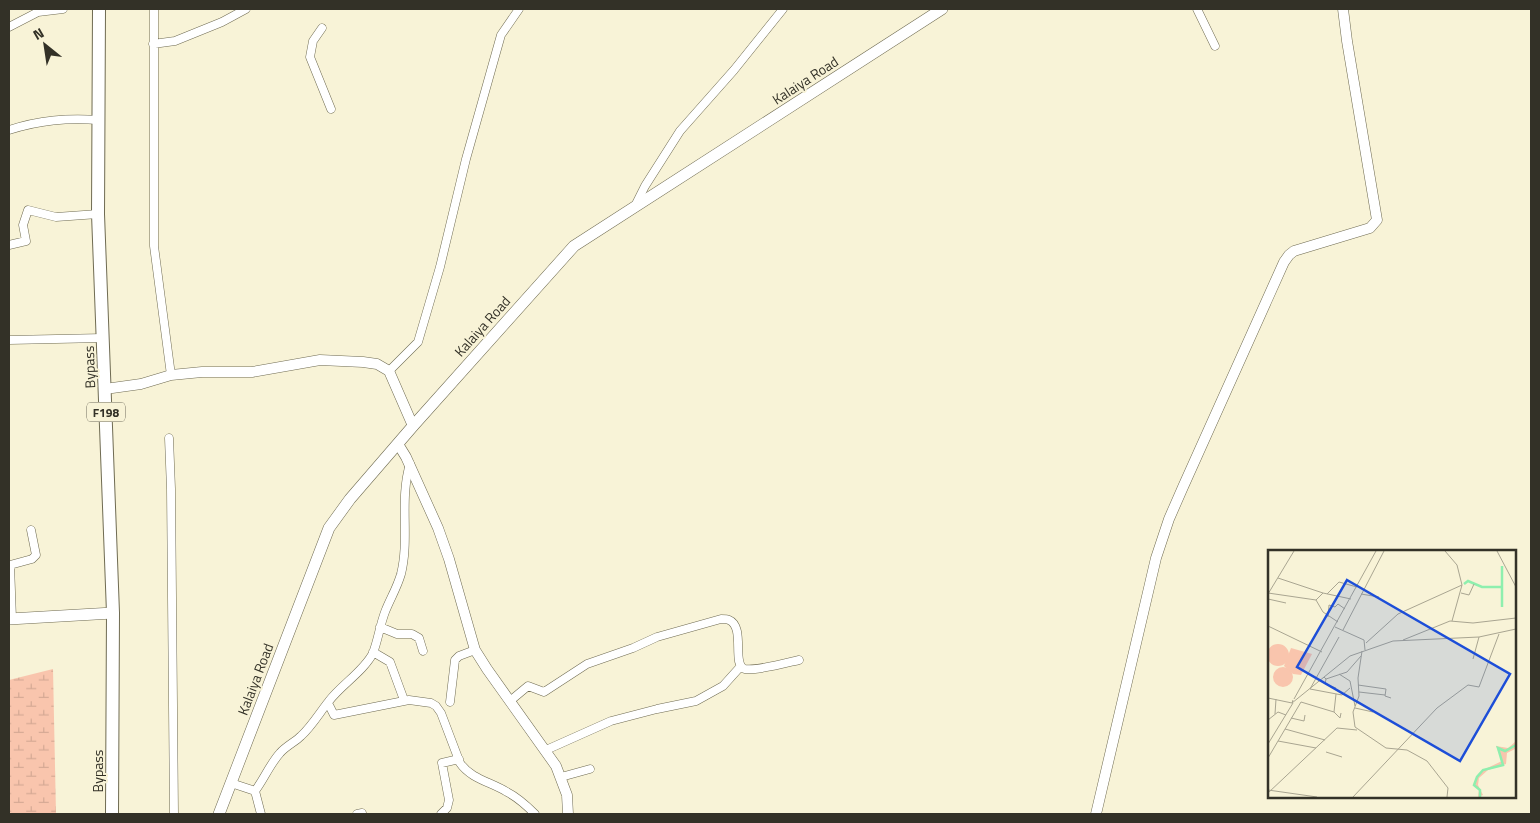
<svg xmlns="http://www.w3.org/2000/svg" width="1540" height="823" viewBox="0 0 1540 823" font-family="'Titillium Web',sans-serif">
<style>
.wetland{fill:url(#wetland-marsh)}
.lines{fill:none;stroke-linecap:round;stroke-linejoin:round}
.minor-casing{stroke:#6f6b52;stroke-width:9}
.tertiary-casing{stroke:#6f6b52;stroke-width:11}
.secondary-casing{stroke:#6f6b52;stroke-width:12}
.primary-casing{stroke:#6f6b52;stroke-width:14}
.minor{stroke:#fff;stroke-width:8}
.tertiary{stroke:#fff;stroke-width:10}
.secondary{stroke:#fff;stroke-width:11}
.primary{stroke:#fff;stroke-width:12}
.labels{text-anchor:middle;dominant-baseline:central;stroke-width:4;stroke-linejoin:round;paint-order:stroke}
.shield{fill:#f8f3d7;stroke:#6e6b5c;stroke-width:1}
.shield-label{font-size:12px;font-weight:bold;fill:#333127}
.street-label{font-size:14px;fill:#333127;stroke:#f8f3d7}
.inset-river{fill:none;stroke:#8eefae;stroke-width:2.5}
.inset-road{fill:none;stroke:#a9a591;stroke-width:1}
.view{fill:#1d4ed8;fill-opacity:0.15;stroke:#1d4ed8;stroke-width:2.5}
.inset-edge{fill:none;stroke:#333127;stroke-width:2.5}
</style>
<defs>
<pattern id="wetland-marsh" width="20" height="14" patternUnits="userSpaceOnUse" patternTransform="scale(1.25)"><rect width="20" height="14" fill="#f9c5ad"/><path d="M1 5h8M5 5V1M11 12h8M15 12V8" fill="none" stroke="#d6aa95"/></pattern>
</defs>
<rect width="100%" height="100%" fill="#f8f3d7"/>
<!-- wetland -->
<path class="wetland" d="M53 669 56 814H9V680Z"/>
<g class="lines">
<!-- minor casing -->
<g class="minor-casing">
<path id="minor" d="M154 9V246L171 375
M1197 9 1215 46
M9 27 38 12 63 9
M322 28 313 41 310 57 331 109
M153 44 175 41 222 22 246 9
M9 130C40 120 66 118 99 120
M636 204 645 186 680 131 734 70 783 9
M9 245 26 241 23 225 28 210 56 217 98 214
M9 340 103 338
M389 371 418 342 440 267 466 159 501 35 519 9
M169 438 171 489 174 814
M12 619 10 565 32 559 36 555 31 530
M380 627 397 634H412L419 638 423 651
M373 652 390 662 404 700
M510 701 528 686 544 692 587 664 633 648 657 637 721 619C724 619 727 619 729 620 746 627 731 666 745 669 757 671 786 663 799 660
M450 702 455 660 459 656 475 650
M328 703 334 715 409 700 431 703 436 706 441 713 460 763C471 779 491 782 507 792 517 797 527 806 535 814
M546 750 611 721 657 709 696 701 723 686 741 666
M561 777 590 769
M231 783 255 791C264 779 270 764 280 753 286 746 295 742 301 736 312 726 320 712 329 701 341 685 364 671 373 653 378 640 380 625 385 612 390 599 397 588 401 574 410 538 399 500 410 464
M255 791 261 814
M357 814 362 813
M441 814 447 808 449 800 442 763 459 759"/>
</g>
<!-- tertiary casing -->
<g class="tertiary-casing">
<path id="tertiary" d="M105 389 141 384 171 375 202 372H252L320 360 363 362 377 364 389 371 413 426
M398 444 406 457 438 528 449 559 475 650 487 669 556 766 567 795 568 814
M1096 814 1156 558 1169 519 1183 487 1284 262 1289 255 1294 251 1370 228 1377 220 1347 41 1343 9"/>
</g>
<!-- secondary casing -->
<g class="secondary-casing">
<path id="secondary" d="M9 619 113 613
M219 814 329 528 350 499 413 426 574 246 942 9"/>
</g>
<!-- primary casing -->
<g class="primary-casing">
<path id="primary" d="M99 9 98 214 113 613 112 814"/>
</g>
<!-- minor -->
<use href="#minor" class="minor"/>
<!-- tertiary -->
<use href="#tertiary" class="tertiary"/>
<!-- secondary -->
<use href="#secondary" class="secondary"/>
<!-- primary -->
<use href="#primary" class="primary"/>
</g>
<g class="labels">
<!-- shield labels -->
<rect class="shield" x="87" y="402.5" width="38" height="19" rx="4"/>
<g class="shield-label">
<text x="106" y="412">F198</text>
</g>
<!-- street labels -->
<g class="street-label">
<text transform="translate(805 80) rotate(-33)">Kalaiya Road</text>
<text transform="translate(482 326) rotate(-48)">Kalaiya Road</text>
<text transform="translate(89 367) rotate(-92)">Bypass</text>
<text transform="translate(255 679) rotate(-69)">Kalaiya Road</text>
<text transform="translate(97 771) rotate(-90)">Bypass</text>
</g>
</g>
<!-- overview -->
<g transform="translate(1268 550)">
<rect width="248" height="248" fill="#f8f3d7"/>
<path d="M-1 105a11 11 0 1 1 22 0a11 11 0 1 1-22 0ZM5 127a10 10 0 1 1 20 0a10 10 0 1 1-20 0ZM247 192V199L239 203 238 214 220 220 211 228 210 235 215 245 210 247 211 240 205 235 209 227 215 220 234 211 228 196 240 198Z" fill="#f9c5ad"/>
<path d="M23 98 44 104 33 125 25 124 16 116Z" fill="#f9c5ad"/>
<path class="inset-river" d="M234 16V57M196 34 200 31 214 37H234M212 247V240L206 235 209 227 215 220 235 215 230 198 237 201 248 195"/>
<path class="inset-road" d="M229 1 248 37M10 28 55 43M0 43 48 50M193 43 201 45 206 34M0 44 26 1M59 44 71 32 89 37M93 44 111 47M0 49 18 53M60 67 61 55 67 57 70 54 77 59M184 71 194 35M70 72 55 62 48 50 55 43 83 49M0 76 54 102M67 77 96 90 97 100M75 80 116 1M71 87 42 139 74 145 82 138M135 90 182 71 205 73 248 68M98 93 130 64 194 35 189 15 177 1M94 101 90 128 91 146 85 162 87 177 118 198 139 200 159 211 180 238 179 247M205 109 211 87M71 124 82 131 87 156M56 127 58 129 79 122 93 106M58 129 57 134 68 138M90 135 118 139 117 146 123 148M91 142 117 145M0 148 24 153M26 149 108 1M25 150 24 153 82 106 125 91 211 87 248 79M87 158 105 162M66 162 68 144M7 164 8 149M23 168 36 171 37 165M0 170 10 162 18 165M17 179 57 190M10 191 48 198M0 194 25 153M58 202 74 207M0 208 33 152 66 162 72 168 73 163M0 240 49 247M0 243 69 178 89 180M85 247 169 158 200 135 211 137 231 84"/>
<path class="view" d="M79 30 242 124 192 211 29 117Z"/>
<rect width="248" height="248" class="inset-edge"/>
</g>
<!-- border -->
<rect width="1540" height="823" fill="none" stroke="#333127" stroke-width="20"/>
<!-- north arrow -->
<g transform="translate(45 45) rotate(330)" stroke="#f8f3d7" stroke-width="4" paint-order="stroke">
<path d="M0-4L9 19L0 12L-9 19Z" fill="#333127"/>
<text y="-8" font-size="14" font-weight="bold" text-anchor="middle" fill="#333127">N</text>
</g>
</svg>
